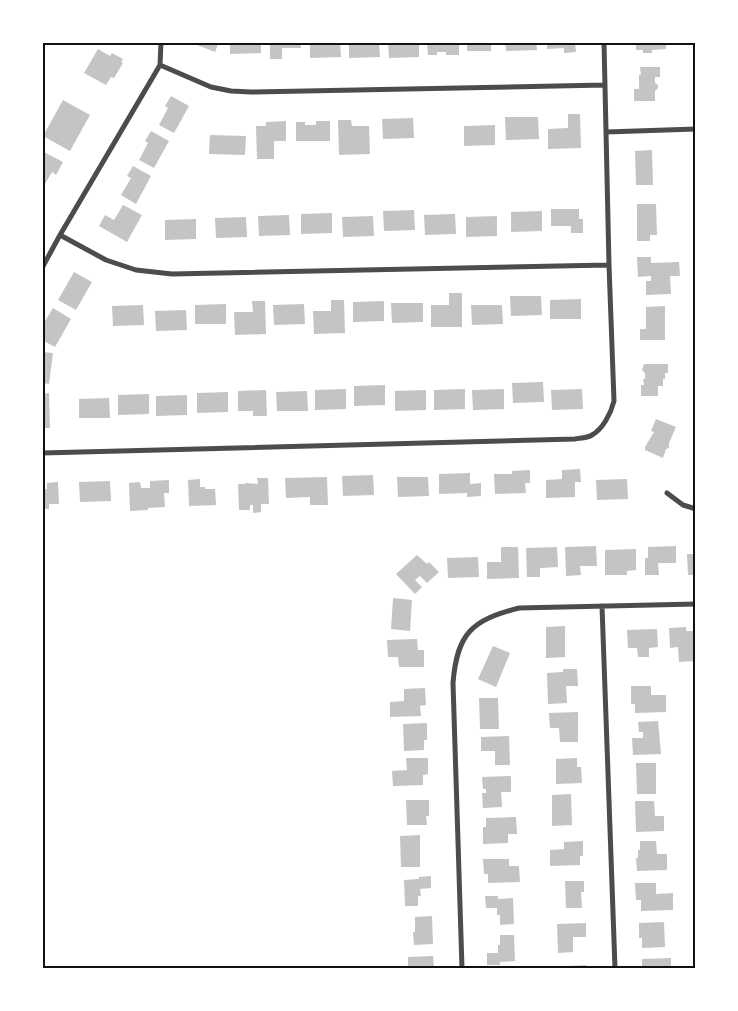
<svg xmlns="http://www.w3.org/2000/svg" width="738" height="1011" viewBox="0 0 738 1011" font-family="'Work Sans',sans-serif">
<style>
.building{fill:#c4c4c4}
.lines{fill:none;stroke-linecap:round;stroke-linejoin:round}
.minor{stroke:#4c4c4c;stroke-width:5}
.neatline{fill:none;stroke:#111;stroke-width:2}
</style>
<rect width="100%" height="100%" fill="#fff"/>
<!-- building -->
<path class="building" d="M190 42H219L215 52Z
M230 42H261V53L230 54Z
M270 42H300L301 48H282V59H270Z
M310 42H340L341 57 310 58Z
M349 42H379L380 57 349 58Z
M388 42H419V57L389 58Z
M427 42H459V55H446V52H437V55H428Z
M467 42H491V51H467Z
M505 42H536L537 50 506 51Z
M547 42H575L576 52 564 53V48L547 49Z
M636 42H666V49L652 50V53H643V50H636Z
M98 49 110 56 112 53 123 59 121 62 123 63 114 78 111 77 106 85 84 73Z
M640 67H660V77H655V83L658 85V88L655 91V101H634V89H639V75H641Z
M171 96 189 106 174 133 159 125 168 108 165 106Z
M63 100 90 115 70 151 43 136Z
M568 114H580L581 148 548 149V129L568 128Z
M505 117H538L539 139 506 140Z
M413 118 414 138 383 139 382 119Z
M338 120H351L352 126H369L370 154 339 155Z
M286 121V141H274V159H257L256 126H266V122Z
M316 121H330V141H296V122H305V125H316Z
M495 125V145L464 146V126Z
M151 131 169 141 154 168 139 160 148 143 145 141Z
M210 135 246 136 245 155 209 154Z
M652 150 653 185H636L635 151Z
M42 151 63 162 56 175 52 172 42 189Z
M133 166 151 176 136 204 121 195 131 178 127 176Z
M637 204H656L657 235H650V241H637Z
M123 205 142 215 127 242 99 226 105 215 114 220Z
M551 209H579V219H583V233H571V226H551Z
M414 210 415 230 384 231 383 211Z
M542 211V231L511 232V212Z
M332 213V233L301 234V214Z
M455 214 456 234 425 235 424 215Z
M289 215 290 235 259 236 258 216Z
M373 216 374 236 343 237 342 217Z
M497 216V236L466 237V217Z
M246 217 247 237 216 238 215 218Z
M196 219V239L165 240V220Z
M637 257H651V263L679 262 680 276H670L671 294 646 295V281H651V276L638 277Z
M74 272 92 282 76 310 58 300Z
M449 293H462V327H431V305H449Z
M510 296H541L542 315 511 316Z
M581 299V319H550V300Z
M331 300H344L345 333 314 334 313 311H331Z
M252 301H265L266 334 235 335 234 312H253Z
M384 301V321L353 322V302Z
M391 303H423V322L392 323Z
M226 304V324H195V305Z
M304 304 305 324 274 325 273 305Z
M143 305 144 325 113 326 112 306Z
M471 305H502L503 324 472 325Z
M665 306V340H640V329H646V307Z
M53 308 71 319 55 347 42 340V326Z
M186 310 187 330 156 331 155 311Z
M42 352 53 353 49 384 42 383Z
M644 364H668V373H665V379H663V386H658V396H641V385H644L643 379H645V373L642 370Z
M543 382 544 402 513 403 512 383Z
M385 385V405L354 406V386Z
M346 389V409L315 410V390Z
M465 389V409L434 410V390Z
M504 389V409L473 410 472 390Z
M582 389 583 409 552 410 551 390Z
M266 390 267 416H253V411H238V391Z
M426 390V410L395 411V391Z
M307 391 308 411H277L276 392Z
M228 392V412L197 413V393Z
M49 393 50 428H42V394Z
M149 394V414L118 415V395Z
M187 395V415L156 416V396Z
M109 398 110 418H79V399Z
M656 419 676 427 669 443V448L666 449 663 458 645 450V447L654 432 651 431Z
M580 469 581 482H575V497L546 498V480L562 479V470Z
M530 470V483H525L526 493 495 494 494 474H512V471Z
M470 473V484L481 483V496L467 497V493L439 494V474Z
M373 475 374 495 343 496 342 476Z
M327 477 328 505H310V497L286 498 285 478Z
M397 477H428L429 496 398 497Z
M257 478H268L269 504H261V512L253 513V505H250V510H239L238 484H245V483L258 484Z
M200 479V487H205V489H215L216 505 189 506 188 480Z
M627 479 628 499 597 500 596 480Z
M169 480V493H164L165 507 148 508V510L130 511 129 483 140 482 141 488H150V481Z
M110 481 111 501 80 502 79 482Z
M58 482 59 504H49V509H42V489H47V483Z
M596 546 597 566H580L581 575 566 576 565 547Z
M676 546V563H658L659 575H645V558H648V547Z
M501 547H518L519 578 487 579V562H501Z
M557 547 558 567 540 568V577H527L526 548Z
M636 549V570L627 571V575H605V550Z
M687 554H696V575H688Z
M417 555 427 564 429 562 439 572 427 583 420 576 415 580 422 587 415 594 396 574Z
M478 557 479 577 448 578 447 558Z
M393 598 412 600 410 631 391 629Z
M565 626V657L546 658V627Z
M686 627V631H694L695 661 679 662 678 647 670 648 669 628Z
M657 629 658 647 649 648V657H638L637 648H628L627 630Z
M417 639 418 650H424V667H399L398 657H388L387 640Z
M493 646 510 653 496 687 478 679Z
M563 669H577L578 686H566L567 703 548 704 547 673 563 672Z
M631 686H651V695H666V712L635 713V704H631Z
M425 688 426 705 420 706 421 716 390 717V702L404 701V689Z
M479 698H498L499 729H480Z
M578 712V742H560L559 728H550L549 713Z
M658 721 661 754 633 755 632 738H643V732H639L638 722Z
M427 723V740H424V750L404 751 403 724Z
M509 736 510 765H495V751H481V737Z
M406 758H428V774L423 775V785L393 786 392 771 407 770Z
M577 758V767H581L582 783 556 784V759Z
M636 763H656V794H637Z
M511 776V792H501L502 807 483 808 482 793H486V789H483L482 777Z
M571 794 572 825 552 826V795Z
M406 800H429V816H426L427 825H407Z
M635 801H654L655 816H664V831L636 832Z
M516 817 517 834H508V843L483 844V827H486V818Z
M420 835V867H401L400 836Z
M583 841V856H580V865L550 866V850L564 849V842Z
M640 841H656L657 854H667V870L637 871 636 858H638V850H640Z
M483 859H509V866H519L520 882 488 883V874H484Z
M431 876V888L420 889 421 896H418V906H405L404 880 419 879V877Z
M565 881H584V892H581L582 908H566Z
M635 883H656V894L673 893V910L641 911V900H636Z
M485 896H498V899L513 898 514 924 500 925V915H497V908H486Z
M432 916 433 944 414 945 413 932H415V917Z
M664 922 665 947 642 948V938H639V923Z
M586 923V937H573V952L558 953 557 924Z
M500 935H514L515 961 500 962V965H487V953H498V945H500Z
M433 956 434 968H408V957Z
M671 958V968H642V959Z
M586 965 587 968H567V966Z"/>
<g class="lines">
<!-- minor -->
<path class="minor" d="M160 65 211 87 231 91 251 92 605 85
M606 132 696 129
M60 235 106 260 136 270 172 274 609 265
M42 268 60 235 160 65 161 42
M42 453 575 439C580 438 587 438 592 435 603 429 611 413 614 401L609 265 604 42
M667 493 683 505 696 509
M602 606 615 968
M462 968 453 683C457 633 472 620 519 608L696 604"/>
</g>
<!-- border -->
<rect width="738" height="1011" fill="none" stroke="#ffffff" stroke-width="88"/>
<rect x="44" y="44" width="650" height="923" class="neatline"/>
</svg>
